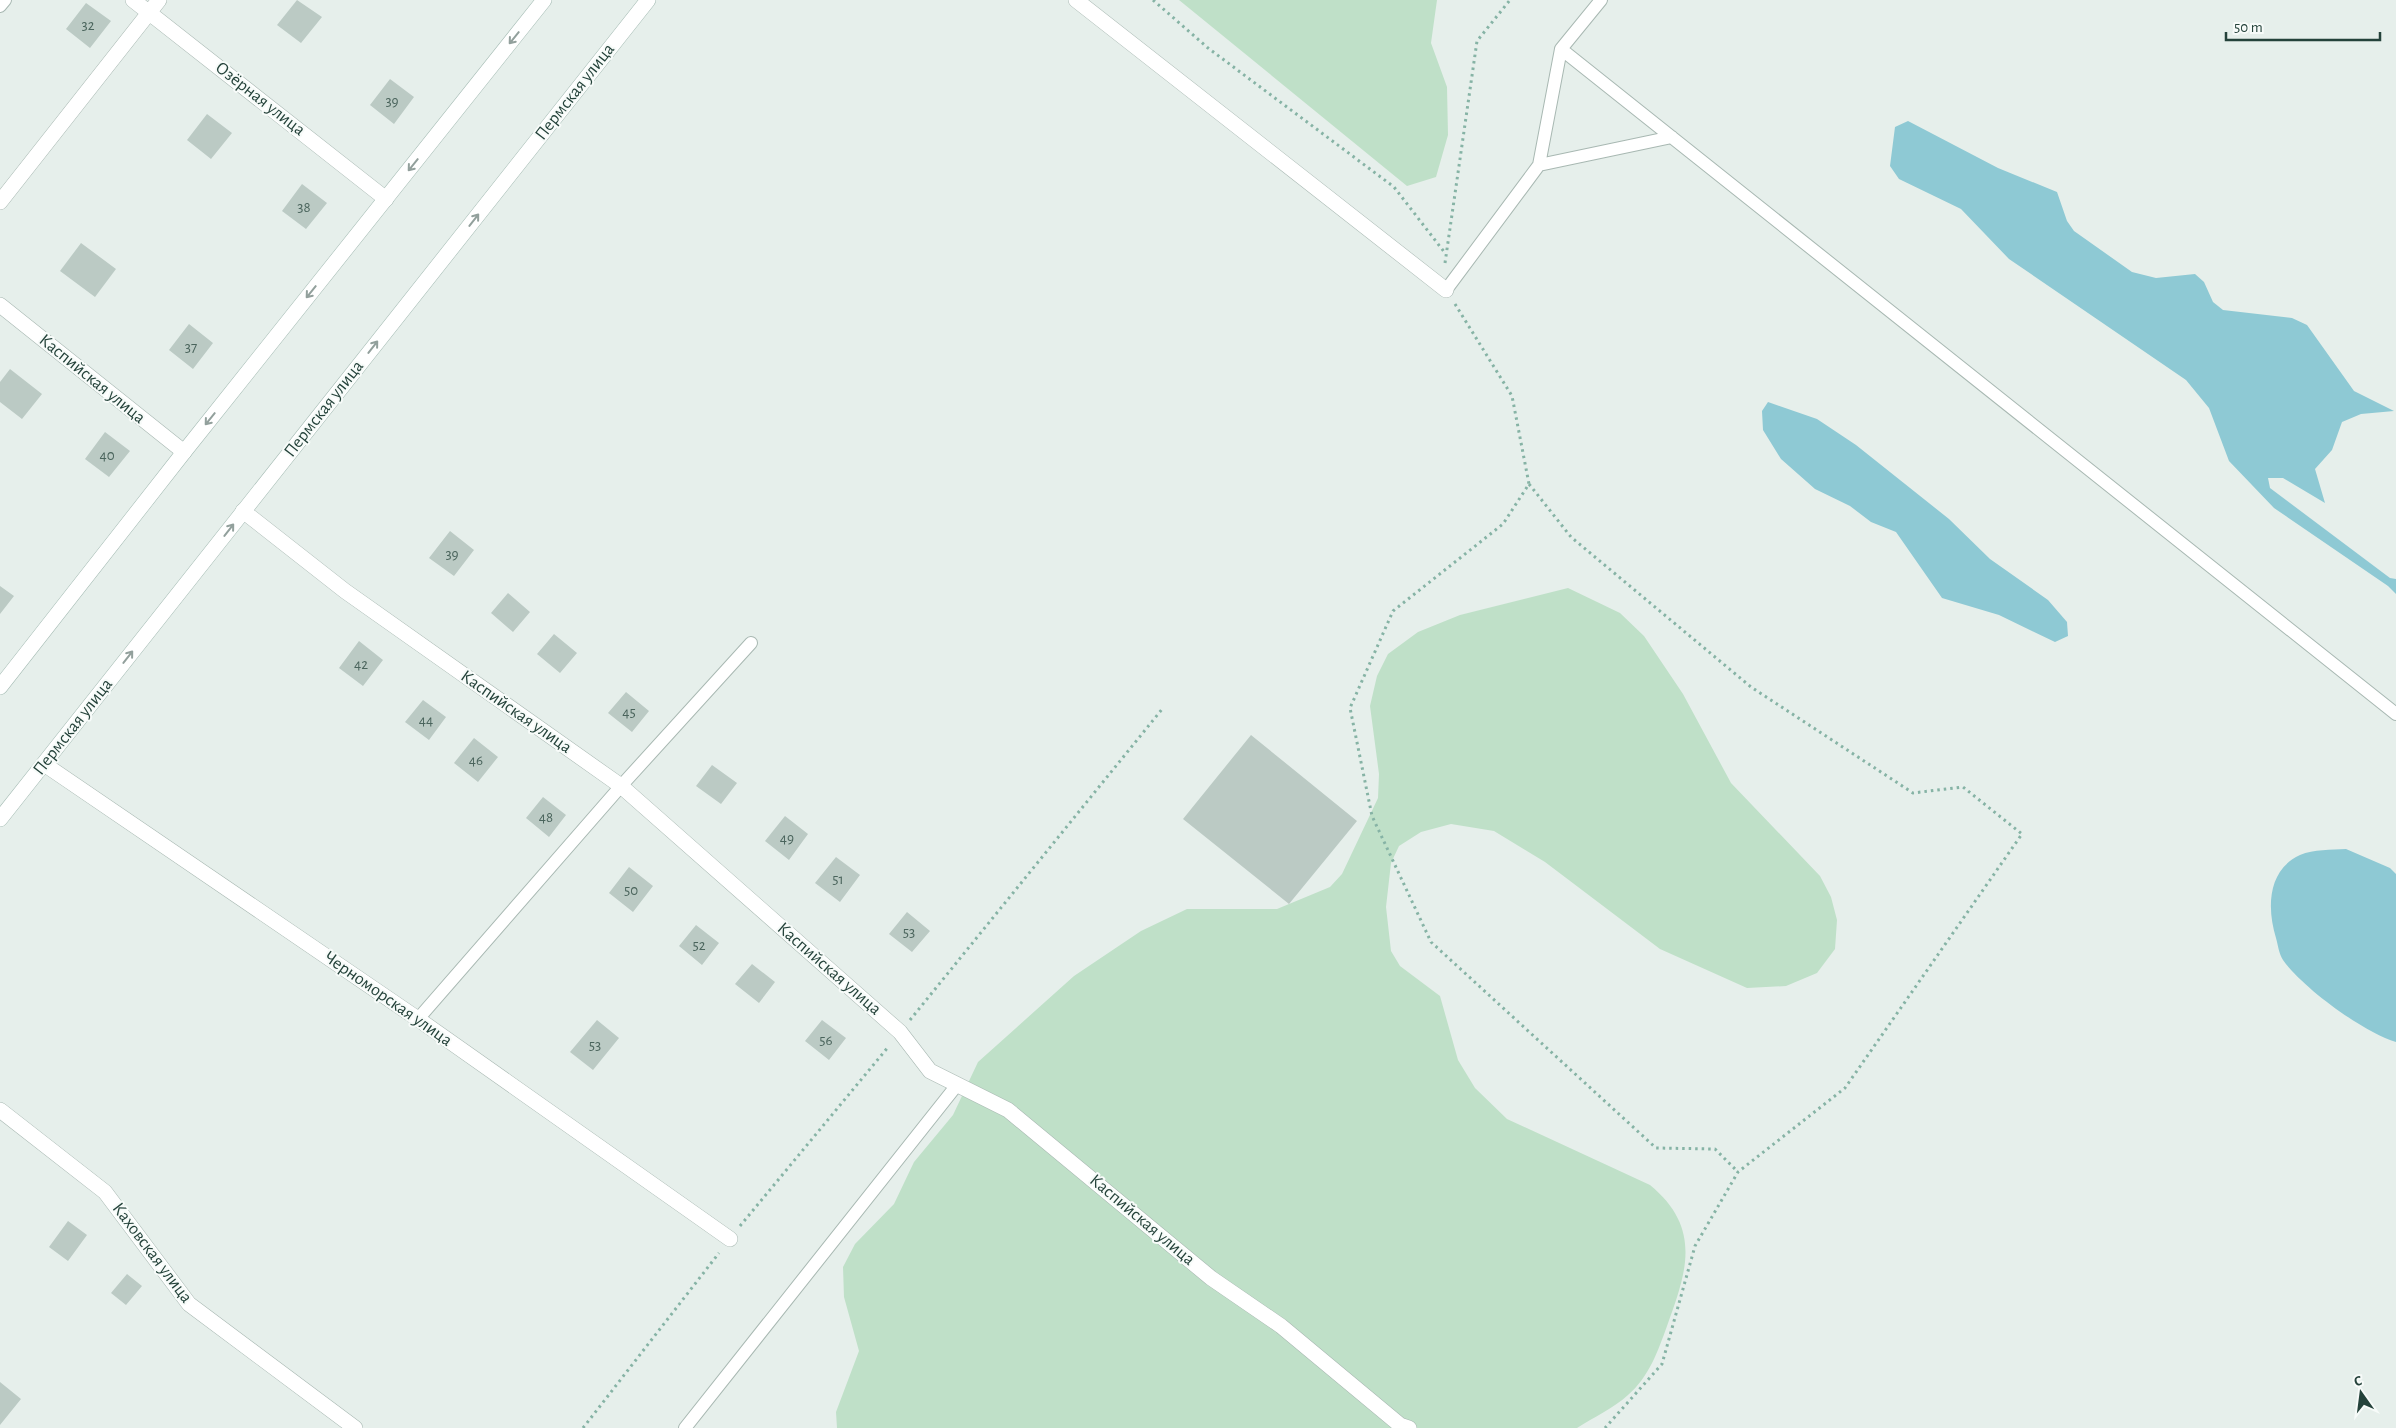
<svg xmlns="http://www.w3.org/2000/svg" width="2396" height="1428" viewBox="0 0 2396 1428" font-family="'Alegreya Sans',sans-serif">
<style>
.green{fill:#bfe0c8}
.water{fill:#8ec9d4}
.building{fill:#bbcac4}
.lines{fill:none;stroke-linecap:round;stroke-linejoin:round}
.lane-casing{stroke:#a8b8b2;stroke-width:14}
.street-casing{stroke:#a8b8b2;stroke-width:16}
.secondary-casing{stroke:#a4bbb3;stroke-width:16}
.path{stroke:#86b3a5;stroke-width:3;stroke-dasharray:2.5 4;stroke-linecap:butt}
.lane{stroke:#fff;stroke-width:12}
.street{stroke:#fff;stroke-width:15}
.secondary{stroke:#fff;stroke-width:15}
.oneway{stroke:#92a09c}
.labels{text-anchor:middle;dominant-baseline:central;stroke-width:4;stroke-linejoin:round;paint-order:stroke}
.number-label{font-size:15px;fill:#4a645c}
.street-label{font-size:18px;fill:#24423a;stroke:#f7fbf9}
</style>
<rect width="100%" height="100%" fill="#e6efeb"/>
<!-- green -->
<path class="green" d="M1179 0H1437L1431 43 1447 87 1448 135 1436 177 1407 186Z
M1568 588 1620 613 1644 636 1683 694 1731 783 1820 876 1831 897 1837 920 1835 949 1817 973 1786 986 1747 988 1660 949 1545 862 1494 831 1451 824 1421 832 1399 846 1391 863 1386 907 1391 951 1400 966 1440 996 1458 1060 1475 1088 1507 1119 1650 1185C1702 1228 1687 1271 1667 1326 1658 1351 1649 1377 1628 1395 1614 1408 1594 1417 1577 1428H837L836 1412 859 1351 844 1297 843 1267 855 1244 894 1204 914 1162 953 1115 978 1062 1074 976 1141 931 1187 909H1277L1330 887 1342 874 1378 798 1379 774 1370 706 1377 676 1388 654 1418 632 1460 615Z"/>
<!-- water -->
<path class="water" d="M1908 121 1998 168 2057 192 2067 221 2074 231 2132 272 2156 278 2195 274 2204 282 2213 302 2223 310 2292 318 2307 325 2354 391 2394 411 2361 414 2342 422 2332 450 2315 469 2325 503 2283 478H2268L2270 488 2390 578 2396 579V594L2388 586 2274 508 2229 461 2209 408 2186 380 2009 259 1961 209 1899 179 1890 166 1895 127Z
M1768 402 1817 419 1856 445 1949 519 1990 559 2048 600 2067 622 2068 636 2055 642 1999 615 1942 598 1896 532 1871 522 1850 506 1815 489 1781 459 1763 430 1762 411Z
M2346 849 2390 868 2396 874V1042C2363 1032 2303 988 2283 960 2279 954 2278 945 2276 938 2267 909 2267 870 2300 855 2314 849 2331 850 2346 849Z"/>
<!-- building -->
<path class="building" d="M297 0 322 17 301 43 277 25Z
M86 3 111 21 90 48 66 29Z
M390 79 414 97 394 124 370 105Z
M207 114 232 133 211 159 187 140Z
M302 184 327 203 306 229 282 211Z
M81 243 116 269 95 297 60 271Z
M189 324 213 343 193 369 169 350Z
M10 369 42 394 22 419 0 402V382Z
M105 432 130 451 109 477 85 459Z
M450 531 474 550 454 576 429 558Z
M0 586 14 596 0 614Z
M508 593 530 612 513 632 491 613Z
M554 634 577 653 560 673 537 654Z
M359 641 383 660 363 686 339 668Z
M626 692 649 711 632 732 608 713Z
M423 700 446 717 429 740 405 722Z
M1251 735 1357 821 1289 904 1183 819Z
M474 738 498 757 478 782 454 763Z
M712 765 737 783 721 804 696 786Z
M543 797 566 815 549 837 526 818Z
M785 816 808 834 789 860 765 841Z
M836 857 860 875 840 902 815 883Z
M629 867 653 886 633 912 609 893Z
M907 912 930 931 912 952 889 934Z
M696 925 719 943 702 965 679 946Z
M752 964 775 982 759 1003 735 984Z
M597 1020 619 1038 593 1070 570 1052Z
M822 1020 846 1038 829 1060 805 1041Z
M68 1221 87 1235 68 1261 49 1247Z
M127 1274 142 1286 126 1305 111 1293Z
M0 1382 21 1399 0 1425Z"/>
<g class="lines">
<!-- lane casing -->
<g class="lane-casing">
<path id="lane" d="M1601 0 1561 49 2396 714
M0 6 5 0
M1561 49 1539 165 1672 137
M1446 290 1539 165
M418 1019 621 786 751 643
M685 1428 957 1085"/>
</g>
<!-- street casing -->
<g class="street-casing">
<path id="street" d="M133 0 386 199
M1076 0 1446 290
M0 202 159 0
M0 305 184 452
M243 511 345 591 621 786 900 1032 930 1071 1008 1110 1211 1278 1281 1326 1400 1425 1409 1428
M44 764 418 1019 730 1239
M0 1110 105 1192 189 1304 355 1428"/>
</g>
<!-- secondary casing -->
<g class="secondary-casing">
<path id="secondary" d="M0 687 184 452 544 0
M0 819 648 0"/>
</g>
<!-- path -->
<path class="path" d="M1153 0 1208 48 1394 187 1445 253
M1445 263 1477 41 1510 0
M1455 304 1512 396 1529 484 1503 524 1393 611 1350 708 1372 816 1431 942 1656 1148 1715 1149 1738 1172
M1529 484 1571 537 1751 687 1913 793 1963 787 2022 834 1845 1088 1738 1172 1695 1246 1662 1364 1605 1428
M910 1020 1163 708
M740 1226 889 1046
M583 1428 719 1253"/>
<!-- lane -->
<use href="#lane" class="lane"/>
<!-- street -->
<use href="#street" class="street"/>
<!-- secondary -->
<use href="#secondary" class="secondary"/>
</g>
<!-- one-way arrows -->
<defs><path id="oneway-shaft" d="M-6 0H5M1.5-3L5.5 0L1.5 3" fill="none" stroke-width="1.6" stroke-linecap="round" stroke-linejoin="round" transform="scale(1.25)"/></defs>
<g class="oneway">
<use href="#oneway-shaft" transform="translate(514 38) rotate(129)"/>
<use href="#oneway-shaft" transform="translate(413 165) rotate(129)"/>
<use href="#oneway-shaft" transform="translate(474 220) rotate(-52)"/>
<use href="#oneway-shaft" transform="translate(311 292) rotate(129)"/>
<use href="#oneway-shaft" transform="translate(373 347) rotate(-52)"/>
<use href="#oneway-shaft" transform="translate(210 419) rotate(129)"/>
<use href="#oneway-shaft" transform="translate(229 530) rotate(-52)"/>
<use href="#oneway-shaft" transform="translate(128 657) rotate(-52)"/>
</g>
<g class="labels">
<!-- number labels -->
<g class="number-label">
<text x="88" y="25">32</text>
<text x="392" y="101">39</text>
<text x="304" y="207">38</text>
<text x="191" y="347">37</text>
<text x="107" y="455">40</text>
<text x="452" y="554">39</text>
<text x="361" y="664">42</text>
<text x="629" y="712">45</text>
<text x="426" y="720">44</text>
<text x="476" y="760">46</text>
<text x="546" y="817">48</text>
<text x="787" y="838">49</text>
<text x="838" y="879">51</text>
<text x="631" y="890">50</text>
<text x="909" y="932">53</text>
<text x="699" y="945">52</text>
<text x="826" y="1040">56</text>
<text x="595" y="1045">53</text>
</g>
<!-- street labels -->
<g class="street-label">
<text transform="translate(575 92) rotate(-52)">Пермская улица</text>
<text transform="translate(260 99) rotate(38)">Озёрная улица</text>
<text transform="translate(92 379) rotate(39)">Каспийская улица</text>
<text transform="translate(324 409) rotate(-52)">Пермская улица</text>
<text transform="translate(516 712) rotate(35)">Каспийская улица</text>
<text transform="translate(73 727) rotate(-52)">Пермская улица</text>
<text transform="translate(829 969) rotate(41)">Каспийская улица</text>
<text transform="translate(388 999) rotate(35)">Черноморская улица</text>
<text transform="translate(1142 1220) rotate(40)">Каспийская улица</text>
<text transform="translate(152 1253) rotate(53)">Каховская улица</text>
</g>
</g>
<!-- north arrow -->
<g transform="translate(2361 1393) rotate(346)" stroke="#f7fbf9" stroke-width="4" paint-order="stroke">
<path d="M0-4L9 19L0 12L-9 19Z" fill="#24423a"/>
<text y="-8" font-size="14" font-weight="bold" text-anchor="middle" fill="#24423a">С</text>
</g>
<!-- scale -->
<path d="M2226 32v8h154v-8" fill="none" stroke="#24423a" stroke-width="2.5"/>
<text x="2234" y="32" font-size="15" fill="#24423a" stroke="#f7fbf9" stroke-width="4" paint-order="stroke">50 m</text>
</svg>
